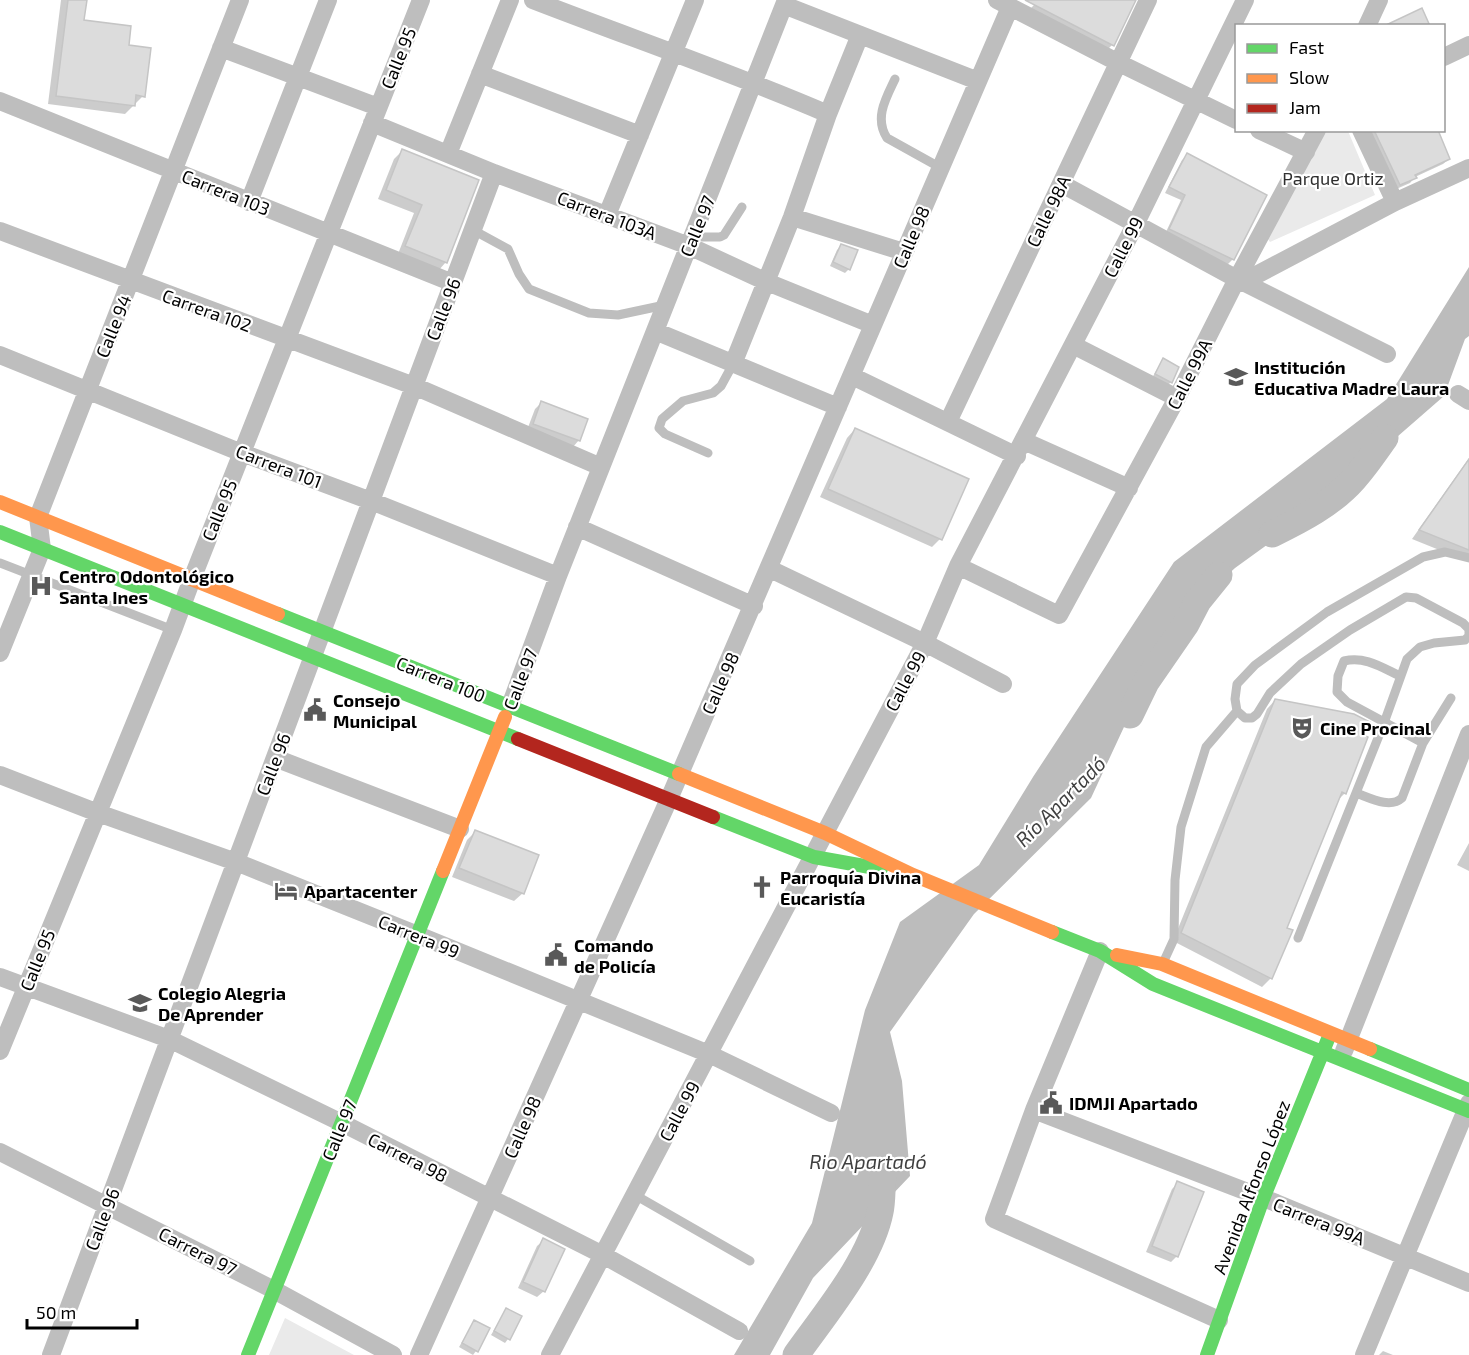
<svg xmlns="http://www.w3.org/2000/svg" width="1469" height="1355" viewBox="0 0 1469 1355" font-family="'Exo 2',sans-serif">
<style>
.green{fill:#eaeaea}
.water{fill:#bcbcbc}
.shadow{fill:#0003}
.lines{fill:none;stroke-linecap:round;stroke-linejoin:round}
.river{stroke:#bcbcbc;stroke-width:27}
.building{fill:#dcdcdc;stroke:#c5c5c5;stroke-width:1.5}
.lane{stroke:#bebebe;stroke-width:9}
.street{stroke:#bebebe;stroke-width:18}
.fast{stroke:#63d668;stroke-width:14}
.slow{stroke:#ff974d;stroke-width:14}
.jam{stroke:#b3261e;stroke-width:14}
.labels{text-anchor:middle;dominant-baseline:central;stroke-width:4.5;stroke-linejoin:round;paint-order:stroke}
.street-label{font-size:18px;fill:#000;stroke:#fff}
.park-label{font-size:18px;fill:#2f2f2f;stroke:#fff}
.poi-label{font-size:18px;font-weight:bold;fill:#000;stroke:#fff;text-anchor:start}
.water-label{font-size:20px;font-style:italic;fill:#404040;stroke:#fff}
</style>
<rect width="100%" height="100%" fill="#fff"/>
<!-- green -->
<path class="green" d="M1321 131H1348L1375 195 1270 242 1266 237Z
M285 1318 354 1355H269Z"/>
<!-- water -->
<path class="water" d="M1469 267V336L1465 339 1444 396 1304 518 1235 568 1170 628 1091 798 974 914 890 1032 902 1081 910 1176 813 1278 770 1355H734L812 1223 865 1010 900 922 979 865 1033 777 1174 562 1387 399Z"/>
<!-- shadow -->
<path class="shadow" d="M61 0H85L83 22 127 46 143 96 125 114 48 104Z
M1039 0H1134L1112 45 1105 52 1027 12Z
M1366 130H1395L1449 159 1443 164 1415 177 1410 183 1394 190Z
M403 150 446 262 438 271 398 254 414 213 378 199 394 159Z
M1188 155 1265 196 1233 259 1227 265 1165 234 1181 200 1165 193 1182 160Z
M841 246 849 269 845 273 830 266 837 250Z
M1163 359 1171 382 1167 386 1152 378Z
M541 403 579 440 573 447 527 430 535 409Z
M855 429 940 539 932 547 820 497 847 438Z
M1469 458V562L1412 539Z
M1275 700 1345 793 1336 802 1285 928 1291 931 1271 978 1262 987 1173 941 1267 709Z
M475 832 523 893 514 901 452 877 467 840Z
M1469 843V871L1457 865Z
M1178 1183 1177 1256 1171 1262 1146 1252 1172 1189Z
M544 1240V1291L537 1297 518 1288 537 1246Z
M506 1310 508 1339 505 1343 491 1335Z
M474 1322 476 1351 473 1355 459 1347Z
M1383 1351 1393 1355H1379Z"/>
<g class="lines">
<!-- river -->
<path class="river" d="M1272 534C1301 520 1332 504 1354 479 1365 467 1375 452 1385 438
M1130 715 1146 682 1186 624 1198 601 1219 575
M796 1355C825 1314 870 1261 880 1212 883 1199 881 1184 884 1171"/>
</g>
<!-- building -->
<path class="building" d="M68 0H87L84 20 131 26 129 45 151 48 145 97 136 95 135 106 56 96Z
M1025 0H1136L1114 46Z
M1422 8 1430 26H1384Z
M1374 130H1438L1450 159 1415 175 1417 178 1400 185Z
M402 149 479 180 447 263 405 246 422 205 386 190Z
M1187 153 1267 195 1234 260 1169 229 1185 195 1169 187Z
M841 244 858 250 850 270 833 262Z
M1163 358 1179 367 1172 383 1155 374Z
M541 401 588 419 580 441 533 424Z
M855 428 969 479 942 540 828 489Z
M1469 459V550L1419 530Z
M1275 699 1354 714 1370 722 1364 735 1368 737 1346 794 1342 792 1287 928 1293 930 1272 979 1181 933Z
M475 830 539 855 524 894 459 868Z
M1177 1181 1204 1192 1178 1257 1152 1246Z
M543 1238 565 1249 545 1292 523 1282Z
M506 1308 522 1316 510 1340 494 1331Z
M474 1320 490 1328 478 1352 462 1343Z"/>
<g class="lines">
<!-- lane -->
<path class="lane" d="M895 79C886 98 874 118 887 138L941 168
M473 230 508 249 519 274 529 289 589 313 618 315 665 305
M692 237H720L724 235 742 207
M708 453 665 434 659 428 662 419 683 401 713 393 721 386 733 364
M0 563 173 630
M1400 676C1381 667 1365 656 1344 661L1338 676 1337 692 1347 702 1423 743 1451 698
M1356 793C1370 798 1390 809 1402 798L1423 743
M1298 938 1384 723 1407 659 1420 647 1434 643 1465 640 1469 636V629L1463 623 1416 598 1406 597 1350 630 1301 664 1270 693 1257 714 1252 718H1245L1237 711 1235 699 1237 684 1255 665 1327 612 1423 557 1445 552 1469 558
M1163 963 1174 939 1175 880 1181 827 1206 747 1237 711
M635 1195 750 1261"/>
<!-- street -->
<path class="street" d="M533 0C631 38 731 72 828 114
M997 0 1119 63 1236 120
M784 5 978 81
M1367 26 1379 0
M221 48 378 107
M1444 57 1469 45
M480 74 640 135
M0 101 453 283
M372 123 494 173 689 246 767 282 873 325
M1259 130 1306 152
M1361 130 1395 202
M448 154 510 0
M1062 184 1237 279 1387 354
M249 202 328 0
M607 215 695 0
M792 217 904 252
M0 231 414 386 601 467
M1243 282 1395 202 1469 168
M655 331 838 407
M1073 345 1177 398
M0 355 242 453 371 501 558 576
M733 364 792 217 828 114 860 35
M852 376 1017 456
M1458 394 1469 401
M948 422 1148 0
M1024 441 1129 488
M577 527 754 606
M958 566 1059 615 1177 398 1237 279 1317 130
M770 569 925 643 1003 684
M0 653 42 549 38 517 240 0
M510 706 558 576 786 0
M275 758 460 829
M0 775 98 813 236 862 418 935 709 1054 831 1113
M1100 951 1034 1110 994 1219 1219 1320
M0 977 169 1039 342 1123 603 1255 739 1331
M0 1051 173 630 192 579 421 0
M1344 1051 1469 734
M1034 1110 1276 1203 1469 1283
M0 1152 274 1290 393 1355
M51 1355 494 173
M419 1355 669 799 1010 7
M550 1355 925 643 958 566 1136 223 1245 0
M1364 1355 1469 1103"/>
<!-- fast -->
<path class="fast" d="M0 532 518 739
M278 614 679 774
M713 817 814 857 881 869
M1052 932 1100 951 1153 984 1469 1111
M1370 1049 1469 1090
M248 1355 443 871
M1207 1355 1263 1199 1328 1039"/>
<!-- slow -->
<path class="slow" d="M0 502 278 614
M679 774 825 833 913 875 1052 932
M443 871 505 717
M1117 955 1162 964 1370 1049"/>
<!-- jam -->
<path class="jam" d="M518 739 713 817"/>
</g>
<!-- icons -->
<defs>
<g id="school-bare" transform="scale(1.8)"><path d="M0-5L7-2L0 1L-7-2ZM-4 1L0 2.5L4 1V4Q0 6-4 4Z" fill="#595959" stroke="#fff" stroke-width="2.5" paint-order="stroke"/></g>
<g id="hospital-bare" transform="scale(1.8)"><path d="M-5-5h3v3.5h4V-5h3V5h-3V1.5h-4V5h-3Z" fill="#595959" stroke="#fff" stroke-width="2.5" paint-order="stroke"/></g>
<g id="civic-bare" transform="scale(1.8)"><path d="M-.6-6.5H3V-4.5H.6V-3L4-1V1h2V6H-6V1h2V-1L-.6-3ZM-1.2 2.5V6h2.4V2.5Z" fill="#595959" stroke="#fff" stroke-width="2.5" paint-order="stroke"/></g>
<g id="theatre-bare" transform="scale(1.8)"><path d="M-5-5.5Q0-4 5-5.5V0Q5 5 0 6Q-5 5-5 0ZM-3.3-2.5H-1v1.5H-3.3ZM1-2.5H3.3v1.5H1ZM-2.8 1Q0 5.5 2.8 1Z" fill="#595959" stroke="#fff" stroke-width="2.5" paint-order="stroke"/></g>
<g id="church-bare" transform="scale(1.8)"><path d="M-1.2-6h2.4v3.5h3.3v2.4h-3.3V6h-2.4V-.1h-3.3v-2.4h3.3Z" fill="#595959" stroke="#fff" stroke-width="2.5" paint-order="stroke"/></g>
<g id="hotel-bare" transform="scale(1.8)"><path d="M-6-4.5h1.5V1H6V5H4.5V3h-9V5H-6ZM-4 0a1.8 1.8 0 1 1 3.6 0ZM.5 0V-2.5h3Q6-2.5 6 0Z" fill="#595959" stroke="#fff" stroke-width="2.5" paint-order="stroke"/></g>
</defs>
<g fill-rule="evenodd">
<use href="#school-bare" x="1236" y="377"/>
<use href="#hospital-bare" x="41" y="586"/>
<use href="#civic-bare" x="315" y="710"/>
<use href="#theatre-bare" x="1302" y="728"/>
<use href="#church-bare" x="762" y="887"/>
<use href="#hotel-bare" x="286" y="891"/>
<use href="#civic-bare" x="556" y="955"/>
<use href="#school-bare" x="140" y="1003"/>
<use href="#civic-bare" x="1051" y="1103"/>
</g>
<g class="labels">
<!-- street labels -->
<g class="street-label">
<text transform="translate(398 58) rotate(-68)">Calle 95</text>
<text transform="translate(226 192) rotate(22)">Carrera 103</text>
<text transform="translate(1048 211) rotate(-64)">Calle 98A</text>
<text transform="translate(607 215) rotate(21)">Carrera 103A</text>
<text transform="translate(697 226) rotate(-68)">Calle 97</text>
<text transform="translate(911 237) rotate(-67)">Calle 98</text>
<text transform="translate(1123 247) rotate(-63)">Calle 99</text>
<text transform="translate(443 309) rotate(-69)">Calle 96</text>
<text transform="translate(207 310) rotate(20)">Carrera 102</text>
<text transform="translate(113 326) rotate(-68)">Calle 94</text>
<text transform="translate(1189 374) rotate(-63)">Calle 99A</text>
<text transform="translate(279 466) rotate(21)">Carrera 101</text>
<text transform="translate(219 510) rotate(-68)">Calle 95</text>
<text transform="translate(441 679) rotate(22)">Carrera 100</text>
<text transform="translate(520 679) rotate(-69)">Calle 97</text>
<text transform="translate(905 681) rotate(-62)">Calle 99</text>
<text transform="translate(720 683) rotate(-66)">Calle 98</text>
<text transform="translate(273 764) rotate(-69)">Calle 96</text>
<text transform="translate(419 936) rotate(22)">Carrera 99</text>
<text transform="translate(37 960) rotate(-68)">Calle 95</text>
<text transform="translate(679 1111) rotate(-62)">Calle 99</text>
<text transform="translate(522 1127) rotate(-66)">Calle 98</text>
<text transform="translate(339 1130) rotate(-68)">Calle 97</text>
<text transform="translate(408 1157) rotate(27)">Carrera 98</text>
<text transform="translate(1251 1187) rotate(-69)">Avenida Alfonso López</text>
<text transform="translate(102 1219) rotate(-69)">Calle 96</text>
<text transform="translate(1319 1221) rotate(22)">Carrera 99A</text>
<text transform="translate(198 1251) rotate(27)">Carrera 97</text>
</g>
<!-- park labels -->
<g class="park-label">
<text x="1333" y="178">Parque Ortiz</text>
</g>
<!-- poi labels -->
<g class="poi-label">
<text x="1254" y="367">Institución<tspan x="1254" dy="21">Educativa Madre Laura</tspan></text>
<text x="59" y="576">Centro Odontológico<tspan x="59" dy="21">Santa Ines</tspan></text>
<text x="333" y="700">Consejo<tspan x="333" dy="21">Municipal</tspan></text>
<text x="1320" y="728">Cine Procinal</text>
<text x="780" y="877">Parroquía Divina<tspan x="780" dy="21">Eucaristía</tspan></text>
<text x="304" y="891">Apartacenter</text>
<text x="574" y="945">Comando<tspan x="574" dy="21">de Policía</tspan></text>
<text x="158" y="993">Colegio Alegria<tspan x="158" dy="21">De Aprender</tspan></text>
<text x="1069" y="1103">IDMJI Apartado</text>
</g>
<!-- water labels -->
<g class="water-label">
<text transform="translate(1060 801) rotate(-45)">Río Apartadó</text>
<text x="868" y="1161">Rio Apartadó</text>
</g>
</g>
<!-- legend -->
<rect x="1235" y="24" width="210" height="108" fill="#ffffff" stroke="#999999" stroke-width="1.5"/>
<rect x="1247" y="44" width="30" height="9" fill="#63d668" stroke="#999999" stroke-width="1.5"/>
<text x="1289" y="54" font-size="18" fill="#000000">Fast</text>
<rect x="1247" y="74" width="30" height="9" fill="#ff974d" stroke="#999999" stroke-width="1.5"/>
<text x="1289" y="84" font-size="18" fill="#000000">Slow</text>
<rect x="1247" y="104" width="30" height="9" fill="#b3261e" stroke="#999999" stroke-width="1.5"/>
<text x="1289" y="114" font-size="18" fill="#000000">Jam</text>
<!-- scale -->
<path d="M27 1319v9h110v-9" fill="none" stroke="#000000" stroke-width="3"/>
<text x="36" y="1319" font-size="18" fill="#000000" stroke="#ffffff" stroke-width="4.5" paint-order="stroke">50 m</text>
</svg>
